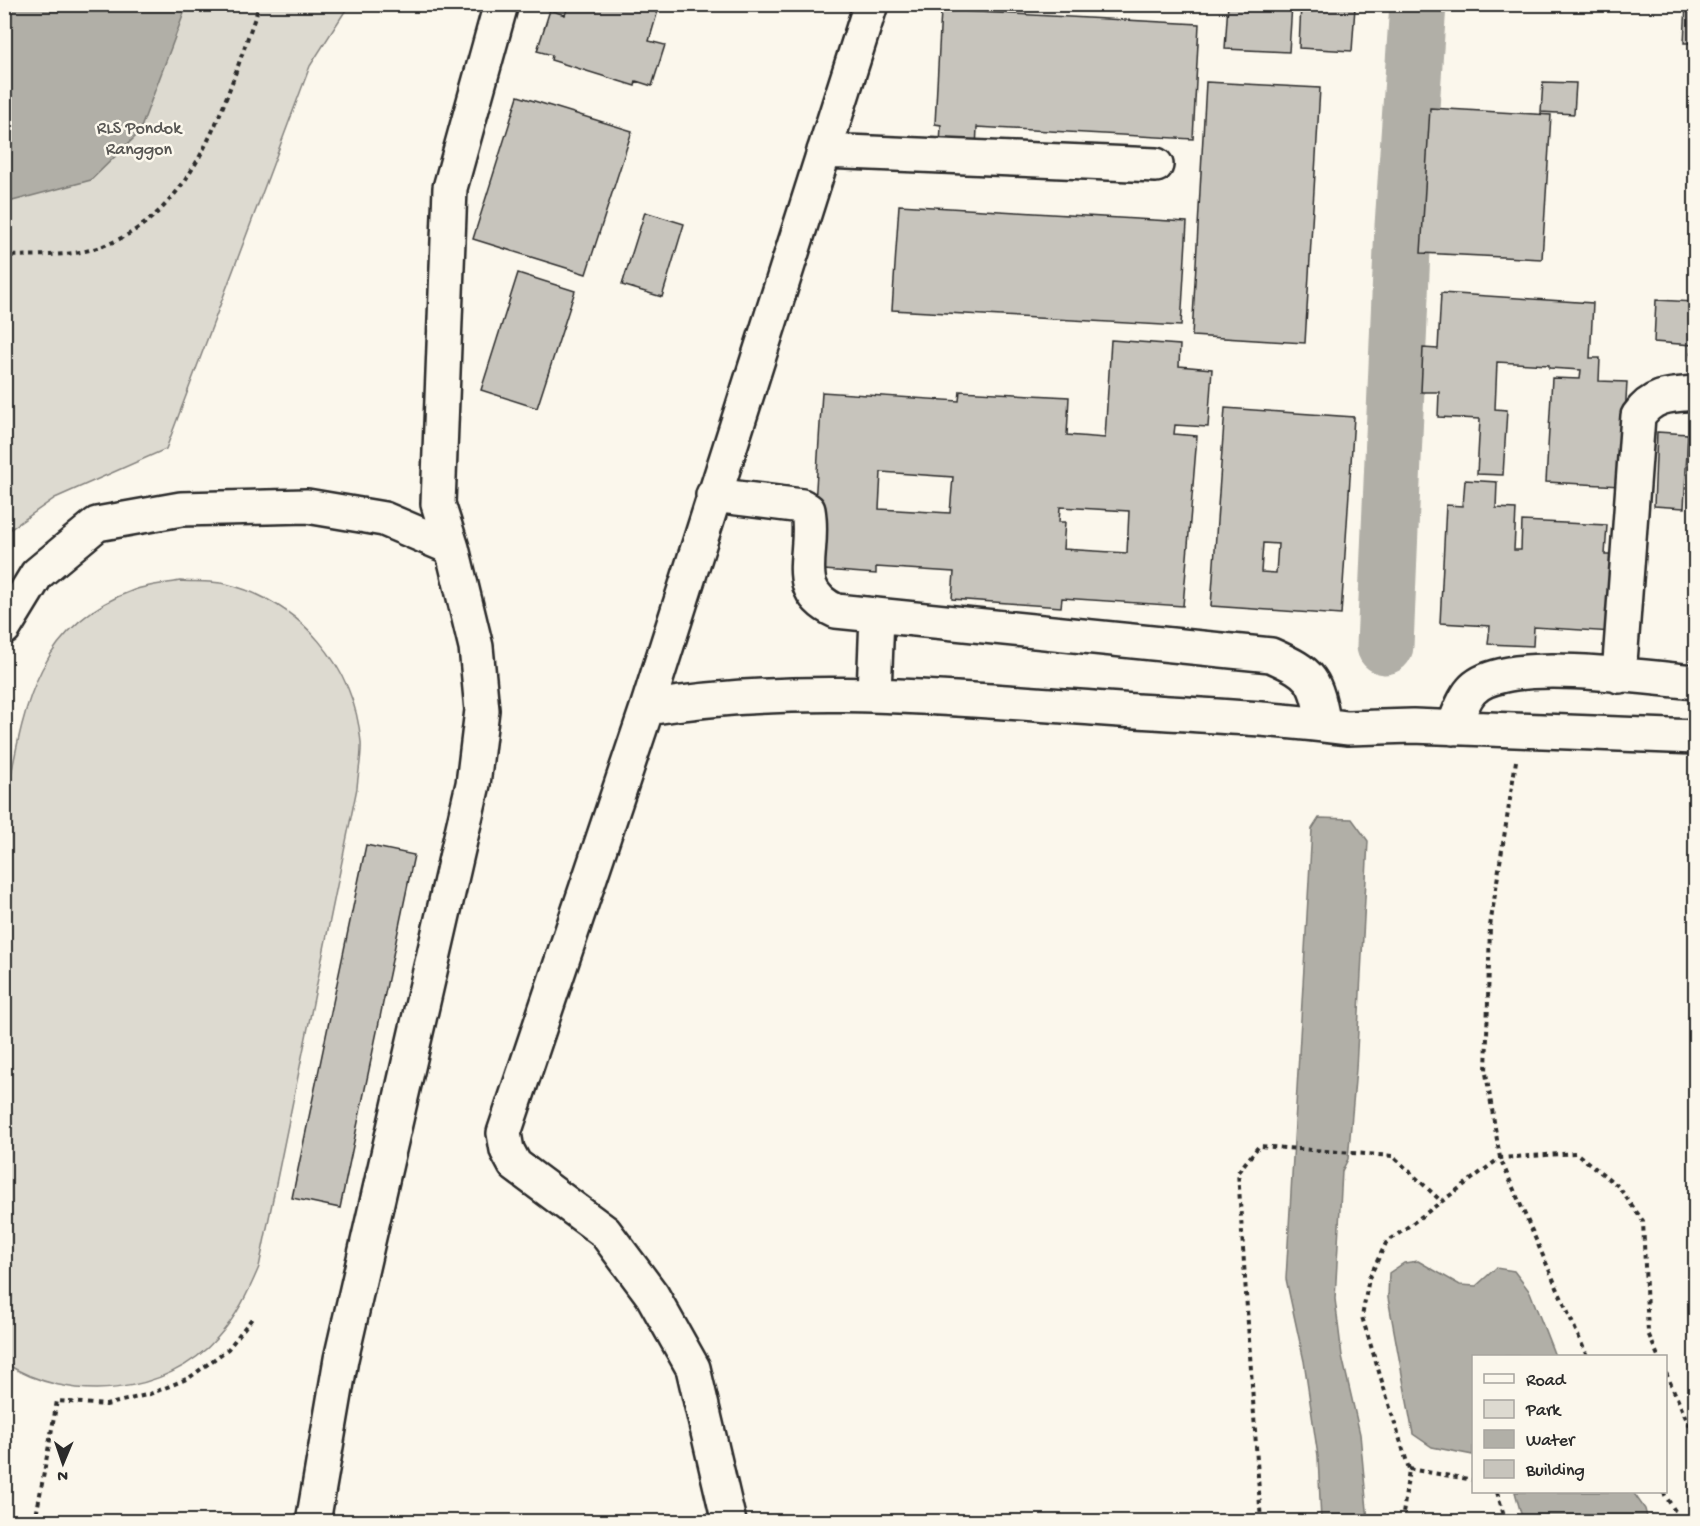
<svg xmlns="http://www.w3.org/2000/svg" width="1700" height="1526" viewBox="0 0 1700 1526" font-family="'Gochi Hand',sans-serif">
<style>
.green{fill:#dddad0;stroke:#84827e;stroke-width:1.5}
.water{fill:#b1afa7;stroke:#7b7a75;stroke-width:1.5}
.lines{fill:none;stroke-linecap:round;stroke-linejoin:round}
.river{stroke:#b1afa7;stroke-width:57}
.building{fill:#c7c4bc;stroke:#2b2b2b;stroke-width:1.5;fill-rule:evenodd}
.minor-casing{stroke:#2b2b2b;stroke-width:38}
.path{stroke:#2b2b2b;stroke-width:4;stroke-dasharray:4.5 4.5;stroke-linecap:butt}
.minor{stroke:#fbf7ec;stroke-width:33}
.labels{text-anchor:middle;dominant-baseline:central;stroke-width:5;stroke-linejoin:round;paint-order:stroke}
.park-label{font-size:18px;fill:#585754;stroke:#fbf7ec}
</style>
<rect width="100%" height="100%" fill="#fbf7ec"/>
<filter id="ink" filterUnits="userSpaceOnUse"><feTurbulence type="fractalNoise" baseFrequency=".0167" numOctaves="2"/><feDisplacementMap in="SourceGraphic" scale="12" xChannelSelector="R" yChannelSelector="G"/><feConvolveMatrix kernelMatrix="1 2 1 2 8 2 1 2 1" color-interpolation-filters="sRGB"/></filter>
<g filter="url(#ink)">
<!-- green -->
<path class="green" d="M5 5H349L310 66 166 449 55 498 5 533Z
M180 581C195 582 211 581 226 584 300 602 354 665 361 742 362 756 358 773 357 788L259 1267C248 1293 237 1316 218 1337 166 1397 68 1404 5 1363V807C23 714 32 627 134 590 148 585 165 584 180 581Z"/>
<!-- water -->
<path class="water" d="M4 5H187L139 133 91 180 5 203Z
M1319 818 1352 819 1368 841 1356 1069 1348 1159 1342 1171 1335 1299 1342 1356 1360 1434 1368 1521H1321L1318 1456 1304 1361 1286 1279 1312 829Z
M1418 1261 1460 1285 1476 1286 1496 1268 1514 1271 1530 1292 1555 1356H1474L1473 1455 1432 1447 1413 1434 1388 1298 1389 1273 1404 1263Z
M1515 1492H1633L1645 1509 1648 1521H1523Z"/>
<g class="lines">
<!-- river -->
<path class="river" d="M1385 646 1403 226 1418 4"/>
</g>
<!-- building -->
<path class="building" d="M569 4H660L649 41 665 45 652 86 636 81 635 86 551 60 552 55 537 51 550 10 565 15Z
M1228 4H1292L1289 52 1225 49Z
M1301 4 1355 7 1352 51 1299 48Z
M1686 4H1696V43H1684Z
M941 10 1199 24 1193 139 977 127 976 150 940 147 941 125 935 124Z
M1206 82 1320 88 1305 343 1192 336Z
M1543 82 1576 83 1574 114 1541 112Z
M518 96 632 131 586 274 473 239Z
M1430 108 1551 115 1542 259 1421 253Z
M899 205 1187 222 1181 326 892 310Z
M645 212 684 224 662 297 622 285Z
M518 273 575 291 537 408 481 390Z
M1441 293 1593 303 1590 358H1600L1599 381 1627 382 1621 486 1546 482 1552 378 1580 379 1581 370 1549 368V365L1497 362 1495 409 1507 410 1503 475 1477 474 1480 419 1438 417 1439 392H1421L1423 348 1438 349Z
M1695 299H1696V379H1690L1692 345 1654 342 1656 300 1695 302Z
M1111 340 1180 345 1179 366 1212 369 1208 427 1175 425 1174 434 1197 436 1183 606 1062 598 1061 607 952 599 954 572 876 567V574L811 569 822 392 959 401 960 391 1069 397 1067 435 1105 438ZM881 472 953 477 950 513 879 509ZM1060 507 1129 511 1127 553 1063 549 1065 522H1059Z
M1225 408 1354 417 1341 615 1211 606ZM1263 543 1278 544 1276 573 1261 572Z
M1657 432 1688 434 1684 508 1654 506Z
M1465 480 1497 482 1496 508 1516 509 1514 550H1521L1522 521 1607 525 1605 555H1617L1613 632 1534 627 1533 646 1488 644 1490 626 1440 623 1446 505 1463 506Z
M366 845 414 855 340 1208 292 1198Z"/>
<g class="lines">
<!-- minor casing -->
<g class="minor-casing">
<path id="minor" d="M824 151 1156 165
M713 495 802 506 808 510C816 554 789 589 836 611L1271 655C1314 674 1315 679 1324 725
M452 548 438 504 450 188 501 4
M4 628 37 574 97 524 181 509 307 506 384 519 452 548 476 647 482 710 473 784 341 1359 313 1522
M1619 676 1638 416C1653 394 1671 395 1696 393
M874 693 877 616
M647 708C793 684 933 697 1079 707 1168 714 1258 716 1347 728L1413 726 1696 737
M1453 728C1458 716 1463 700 1471 691 1501 654 1650 679 1696 682
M729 1522 693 1368 652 1295 605 1232 515 1165 507 1150 504 1133 647 708 871 4"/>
</g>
<!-- path -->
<path class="path" d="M4 256C35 255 71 257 100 247 201 213 226 93 260 4
M1516 761 1490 926 1486 1073 1500 1158 1587 1356
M1666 1373 1696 1441
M1409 1469 1474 1480
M1497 1492 1506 1522
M1663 1492 1682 1522
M35 1522 57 1401 106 1405 150 1394 189 1378 228 1349 253 1317
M1261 1522 1238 1172 1259 1146 1393 1156 1442 1202
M1402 1522 1409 1469 1362 1317 1369 1278 1386 1243 1500 1158 1576 1153 1618 1186 1643 1221 1648 1333 1658 1356"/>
<!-- minor -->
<use href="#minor" class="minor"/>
</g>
</g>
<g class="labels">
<!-- park labels -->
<g class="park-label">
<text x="139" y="129">RLS Pondok<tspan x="139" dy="21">Ranggon</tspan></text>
</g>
</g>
<!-- margin -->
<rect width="1700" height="1526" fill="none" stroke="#fbf7ec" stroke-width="24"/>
<rect x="12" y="12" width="1676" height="1502" fill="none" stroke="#2b2b2b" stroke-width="2" filter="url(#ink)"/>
<!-- legend -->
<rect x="1472" y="1355" width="195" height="138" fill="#fbf7ec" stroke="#a8a59f" stroke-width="1.5"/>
<rect x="1484" y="1374" width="30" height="9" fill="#fbf7ec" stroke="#a8a59f" stroke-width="1.5"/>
<text x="1526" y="1385" font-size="18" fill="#2b2b2b">Road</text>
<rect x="1484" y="1400" width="30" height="18" fill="#dddad0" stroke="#a8a59f" stroke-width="1.5"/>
<text x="1526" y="1415" font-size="18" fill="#2b2b2b">Park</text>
<rect x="1484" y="1430" width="30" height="18" fill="#b1afa7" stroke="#a8a59f" stroke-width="1.5"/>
<text x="1526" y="1445" font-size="18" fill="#2b2b2b">Water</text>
<rect x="1484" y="1460" width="30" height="18" fill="#c7c4bc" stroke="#a8a59f" stroke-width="1.5"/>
<text x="1526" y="1475" font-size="18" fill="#2b2b2b">Building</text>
<!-- north arrow -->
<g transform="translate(63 1463) rotate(182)" stroke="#fbf7ec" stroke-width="4.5" paint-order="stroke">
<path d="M0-4.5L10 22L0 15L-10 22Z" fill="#2b2b2b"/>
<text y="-9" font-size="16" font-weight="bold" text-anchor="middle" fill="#2b2b2b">N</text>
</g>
</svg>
